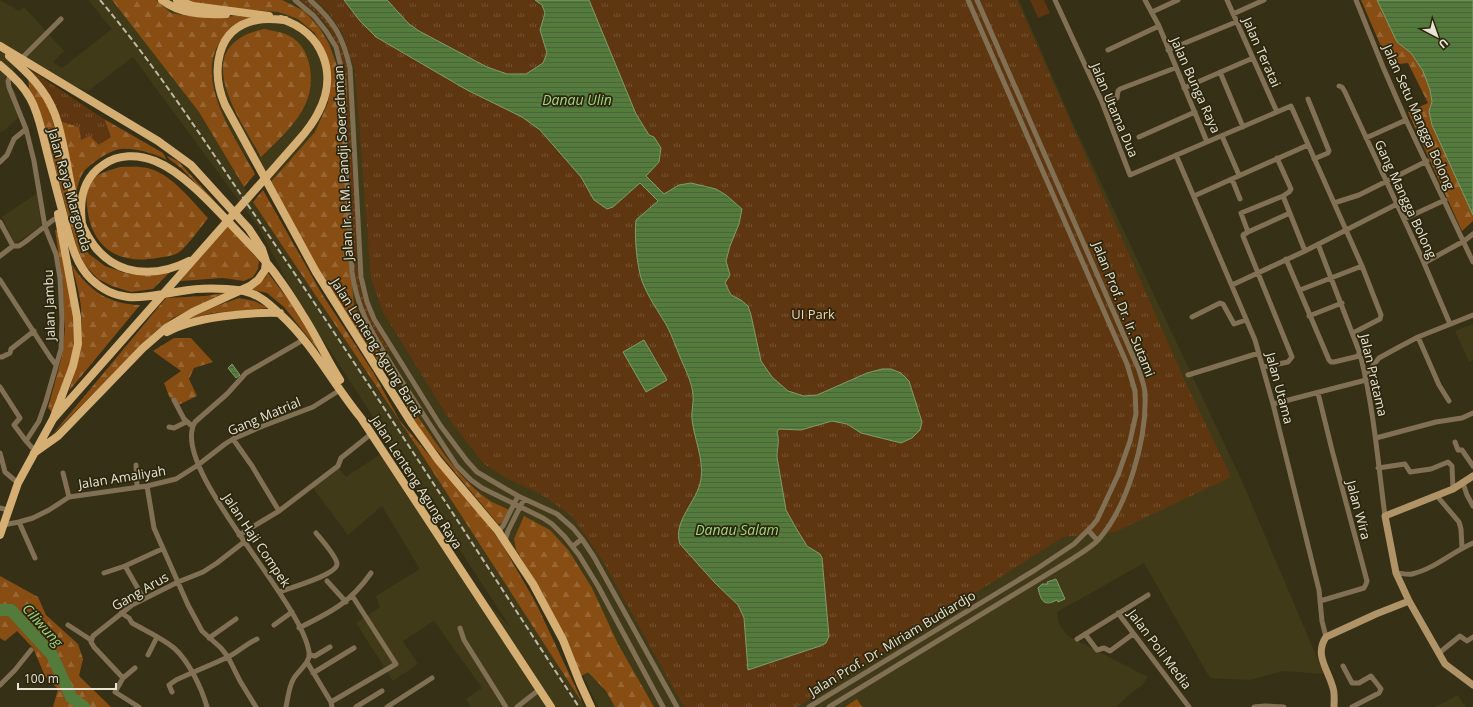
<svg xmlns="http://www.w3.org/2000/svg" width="1473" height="707" viewBox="0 0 1473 707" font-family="'Open Sans',sans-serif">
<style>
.built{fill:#413a18}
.grass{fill:url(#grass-dots)}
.forest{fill:url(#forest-firs)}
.park{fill:url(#park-tufts)}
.garden{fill:#5e3610}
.water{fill:url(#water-rules);stroke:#809c6a}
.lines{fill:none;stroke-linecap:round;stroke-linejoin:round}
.river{stroke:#537c3c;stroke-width:12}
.street{stroke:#827054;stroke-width:5}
.secondary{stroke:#b09366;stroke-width:7}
.primary{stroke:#d4ae73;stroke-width:8}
.rail{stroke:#bdb9a8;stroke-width:2;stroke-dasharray:6 3;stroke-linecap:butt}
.labels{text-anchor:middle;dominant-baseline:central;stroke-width:3.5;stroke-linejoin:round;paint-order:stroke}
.street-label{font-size:13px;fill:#e8e5d6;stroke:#2c260d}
.park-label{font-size:13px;fill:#f7d4b9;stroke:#2c260d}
.water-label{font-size:14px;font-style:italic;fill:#9ed87f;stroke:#2c260d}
</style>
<defs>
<pattern id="grass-dots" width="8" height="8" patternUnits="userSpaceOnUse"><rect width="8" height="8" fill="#5e3610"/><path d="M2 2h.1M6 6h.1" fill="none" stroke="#755332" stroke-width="1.8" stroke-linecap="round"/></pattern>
<pattern id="forest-firs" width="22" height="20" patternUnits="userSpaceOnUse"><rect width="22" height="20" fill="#874d13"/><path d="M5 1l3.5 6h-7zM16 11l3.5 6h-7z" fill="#986635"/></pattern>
<pattern id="park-tufts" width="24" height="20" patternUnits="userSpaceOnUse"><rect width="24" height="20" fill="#5e3610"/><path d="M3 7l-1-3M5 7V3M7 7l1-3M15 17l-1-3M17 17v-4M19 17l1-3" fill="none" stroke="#755332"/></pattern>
<pattern id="water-rules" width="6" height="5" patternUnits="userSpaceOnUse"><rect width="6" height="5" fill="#537c3c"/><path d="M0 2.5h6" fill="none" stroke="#4d633e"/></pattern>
</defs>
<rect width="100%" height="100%" fill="#363017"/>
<!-- built -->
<path class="built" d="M0 0 19 11 24 7 64 51 53 62 62 68 112 29 88 0H1019L1070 117 1241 479 1324 674 1283 671 1250 680 1210 678 1144 563 1057 612 1059 624 1068 636 1148 677 1142 685 1130 694 1116 707H598L544 590 490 514 426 434 333 285 275 190 128 18 199 112 253 202 417 447 585 707H472L466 699 482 688 434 621 403 641 418 664 393 681 356 623 380 607 376 596 420 569 382 506 348 535 313 488 338 467 346 477 382 453 458 571 510 627 297 300 259 228 133 57 88 91 71 85 23 60 5 79 17 95 18 118 2 132 0 131Z
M37 193 41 226 15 244 2 217Z
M1473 324V360L1469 362 1455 331Z
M1458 695 1465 707H1435Z"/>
<!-- grass -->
<path class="grass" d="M300 0H305C320 12 335 26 341 44 351 71 349 100 350 128 352 160 354 193 356 225 357 244 356 264 359 283 364 308 377 329 390 351L388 353C373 330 359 306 355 278 352 258 352 236 352 215 351 189 348 162 347 136 344 84 351 33 300 0Z"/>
<!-- forest -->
<path class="forest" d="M112 0H156L171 13 194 17 259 16C250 21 236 25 229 31 186 71 234 135 255 174L244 187 199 112Z
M180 0H282L304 11 319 27 329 44 338 69 343 93 350 261 354 305 367 334 383 359 379 363 348 316 327 288 268 185 315 132 328 103 331 75 325 53 315 33 298 19 279 12 201 6Z
M1361 0H1377L1397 42 1411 53 1423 71 1430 90 1432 102 1429 111 1432 125 1473 215V221L1462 231 1408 112 1428 103 1408 63 1389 65Z
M264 29C274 31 284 32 293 38 312 51 315 83 306 103 297 124 277 141 261 157 239 117 186 46 264 29Z
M28 78 48 105 56 133 74 220 80 240 89 254 105 266 125 273 143 275 170 272 153 289 131 292 112 286 98 279 84 264 77 248 45 131 30 95Z
M104 119 163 153 167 160C153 153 130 146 116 150 106 153 92 163 85 170 80 176 78 185 76 193L60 121 79 127 90 136 111 137Z
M167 156 178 161 250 240 182 169 169 159Z
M120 167C130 167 141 166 151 169 173 176 193 202 208 218 202 226 185 249 178 253 172 256 164 257 157 258 117 265 91 247 87 206 86 198 86 187 92 180 99 172 111 170 120 167Z
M263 190 322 294 373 372 400 421 434 461 467 496 502 544 536 603 581 699V701L417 447 253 202Z
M228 226 259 261 258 269 253 277 244 281 223 278 180 281Z
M55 230H58L73 314 75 334 72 360 52 412 48 408 62 356 65 329 62 276Z
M72 265C89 291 109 304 140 305L69 391C78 364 83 337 81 308 80 294 75 279 72 265Z
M268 273 288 299 326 360 284 307 267 293 250 289 265 278Z
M224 293 173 318 155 332 52 435 166 298 205 296Z
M239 298 254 301 269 308 213 313 185 320 219 305Z
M174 338H191L213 362 194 368 189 379 197 396 176 406 169 396 164 383 181 371 153 351Z
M407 401C430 433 458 481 492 502 498 505 504 507 509 510L502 523 498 524 419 429 405 404Z
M524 516 550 530 569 551 592 588 618 644 654 707H615L606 691 588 672 580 677 569 647 543 594 516 550 514 539Z
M0 576 38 597 46 615 78 644 83 659 79 676 111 707H53L58 689 45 676 33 648 17 631 5 641 0 638Z
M857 699 862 707H845Z"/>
<!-- park -->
<path class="park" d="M316 0H1017L1184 379 1231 477 1115 532 1063 537 797 707H684L604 563 572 516 539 493 508 479 484 464 451 422 383 312 371 278 355 70 343 34 328 12Z
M23 65 104 119 111 137 99 145 90 136 81 140 79 127 60 121Z"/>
<!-- garden -->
<path class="garden" d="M1030 0H1044L1050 13 1038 18Z"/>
<!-- water -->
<path class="water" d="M344 0H387L409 24 419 31 487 67 507 74H526L543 63 547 53 540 30 545 13 542 5 535 0H589L636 114 649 135 654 137 661 148 659 162 646 176 664 194 679 185 691 183 716 189 726 195 742 209 739 224 730 246 726 261 730 275 725 283 731 295 741 300 748 306 751 315 761 361 772 377 788 391 804 396 817 395 867 373 882 369H891L901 373 909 381 922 422 920 430 912 438 901 443 861 433 847 424 832 421 801 430 779 429 777 432C780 441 777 448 777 457L786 510 796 528 807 546 820 554 822 558 829 636 826 643 820 646 748 670 744 618 738 605 715 583 680 544C672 521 698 501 701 479 704 459 694 439 692 419 691 411 694 403 693 395 692 382 685 369 680 357 676 347 672 336 667 326 658 311 648 297 642 281 637 267 634 236 636 220L658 201 640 183 613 207 607 209 594 200 581 177 540 130 522 117 467 90 376 37 360 21Z
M1377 0H1473V215L1432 125 1429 111 1432 102 1430 90 1423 71 1411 53 1397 42Z
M644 340 667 380 646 392 623 352Z
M232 364 240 375 236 378 228 368Z
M1056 579 1065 599 1058 602 1057 600C1044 607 1041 601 1038 588L1042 584H1048L1047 582Z"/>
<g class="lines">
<!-- river -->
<path class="river" d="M0 610H11L52 655 71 697 84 707"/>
<!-- street -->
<path class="street" d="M295 0 314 16 326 31 336 47 341 67 344 83V131L352 272C358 313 373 334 394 369 415 402 436 434 457 466L471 480 482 488 543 518 552 524 565 537 579 555 598 586 663 707
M310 0C334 21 343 37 350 68L361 277 367 302 374 319 440 425 467 461 477 472 499 485 518 496 557 514 573 528 582 539 594 557 677 707
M1055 0 1102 102 1130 175 1291 106 1362 266 1381 315 1380 319 1353 333
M1145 0 1159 26 1207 142
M1227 0 1277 112
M1356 0 1383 67 1406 120 1473 262
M1152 12 1178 0
M1233 14 1264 0
M1108 50 1159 26
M1168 50 1236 22
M21 59 61 19
M1220 72 1243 127
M11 74 8 81 9 87 26 129 34 161 45 227 56 254 60 278 62 319 61 349 46 401 39 421 26 441
M1339 86 1342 87 1345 92 1421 256 1450 324
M1184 88 1253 58
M1308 99 1329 151 1328 153 1314 159
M1102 102 1117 98 1118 91 1120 89 1175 68
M1222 136 1239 175
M1139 137 1195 112
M1366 138 1406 120
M1176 155 1255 340 1273 404 1319 590 1322 621 1326 637
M1277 158 1291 189 1289 192 1283 196
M0 162 7 155 14 139 26 129
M1232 179 1240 199
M1194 196 1308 145
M1334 203 1359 195 1427 161
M1290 213 1248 232 1241 213 1283 196 1305 251
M1404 219 1445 200
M0 222 13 246
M1248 232 1243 235V236L1292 357 1288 362 1263 367
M1318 244 1359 351V356L1361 358C1374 410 1378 463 1385 516
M0 256 13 246H19L25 242 53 220 59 217
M1286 259 1329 360 1331 362H1334L1359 356
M1424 263 1464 241 1473 234
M0 280 50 357 56 365
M1232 285 1305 251 1397 204
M1300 290 1362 266
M1309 316 1342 303
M1192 317 1220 303 1223 304 1234 324 1246 320
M1418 337 1439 385 1449 401
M0 357H2L10 353 11 349 34 331
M1188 375 1259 353
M1365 376 1379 358 1399 347 1418 337 1473 315
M0 387 20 418 14 425 26 441 35 451
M1318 393 1332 450 1367 581 1366 584 1364 588 1320 601
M174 400 184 419 192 426
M1273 404 1366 380
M169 427 174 428 186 422
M1376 438 1436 422 1462 418 1473 413
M233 439 252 466 279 511
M1455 442 1458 450H1462L1473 466
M0 453 5 472 18 483
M136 465 137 487
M1378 468 1405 464 1410 472 1431 469 1448 462 1452 466 1453 489
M63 473 69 497
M1463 483 1467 495 1473 506
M147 486 154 528 188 605 202 631 221 648 228 657 240 681 256 707
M1437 496 1459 522 1461 529 1462 548
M0 508 8 510
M19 522 35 558
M3 525 19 522 33 518 49 510 69 497 147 486 176 479 198 465 225 444 233 439 263 426 313 407 340 390
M1088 530 1097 540
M498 531 503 526 518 496
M239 535 279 511 338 466 341 458 371 434
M505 541 508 531 524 499
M573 546 582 539
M125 566 144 599
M104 573 125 566 162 549
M1396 573C1401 573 1407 575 1412 574 1434 569 1452 552 1473 543
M327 581 346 602
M279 592C289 588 337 575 337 564 337 557 321 539 316 533
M121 613 129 618 132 623C146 631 162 638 174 648 189 661 202 689 207 707
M1118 613 1189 707
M68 625 91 640
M274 625 292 612
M299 628C331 612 350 603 371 573
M460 628 464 640 506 707
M1085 634 1097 650 1104 648 1110 651 1133 634
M209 638 236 619
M1077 639 1148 595
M1439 653 1460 636 1467 641 1473 637
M148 655 157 637
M309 655 315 656 330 647
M307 662 331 702 332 707
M1343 666 1352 683H1359L1371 676 1381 689 1379 693 1352 707
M313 673 354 648
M123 678 135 668
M0 685 15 670 31 650
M172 692 169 685 176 680C193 672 211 665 228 657 238 652 246 644 257 639
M331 702 396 664 353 597
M139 707 115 692 123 678 94 647 91 642 93 636 132 605 178 582 203 572 217 563 244 542
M286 707C288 697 289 686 294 678 299 670 311 662 309 652 301 598 168 467 195 422L227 394 246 373 303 340
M356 707 382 691
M387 707 432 678
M517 707 540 689
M809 707 1035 570 1074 544 1092 526 1097 520 1118 475 1130 441 1136 414 1135 391 1127 364 968 0
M829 707 1069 561C1079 554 1091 548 1099 539 1128 506 1147 438 1145 394 1145 386 1141 378 1139 370L977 0
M1254 707 1265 706 1284 707"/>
<!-- secondary -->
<path class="secondary" d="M1473 476 1453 489 1385 516 1396 573 1409 601 1445 664 1473 685
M1334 707C1334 701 1335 694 1333 688 1328 669 1314 655 1326 637L1376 614 1409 601"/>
<!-- primary -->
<path class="primary" d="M162 0C180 14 204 15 226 14
M177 0 193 6 269 16
M285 20C275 19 266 18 257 20 215 28 211 72 225 105L316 272 412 424 438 460 498 531 533 584 563 640 580 683 591 707
M0 46 158 141 191 165 249 229 262 249 266 261 265 270 258 280 250 286 193 312 166 328 143 348 58 436 34 453
M9 56C27 72 45 89 54 112 74 161 65 250 127 269 148 275 169 271 189 261
M0 65C11 74 23 85 30 98 38 112 41 128 45 144 52 172 59 200 67 228 72 247 77 265 91 279 120 307 148 296 182 291 197 288 212 288 227 289 239 290 249 291 259 297 267 301 273 308 280 314 313 344 333 384 361 418L551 707
M82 224C79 201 83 178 103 165 118 154 138 154 155 161 185 173 217 210 239 233 253 248 268 262 279 279 288 291 296 304 304 317 317 337 327 360 340 380
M167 332C194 317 248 312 280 313
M53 419 298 141C306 132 313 123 318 113 339 74 323 32 281 19
M0 535 18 483 53 419 60 401 73 366 78 344 77 317 58 214"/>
<!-- rail -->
<path class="rail" d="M100 0C160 71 210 150 263 227 371 385 474 547 579 707"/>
</g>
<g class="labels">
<!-- street labels -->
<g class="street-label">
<text transform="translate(1262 52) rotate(66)">Jalan Teratai</text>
<text transform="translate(1196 85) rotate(66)">Jalan Bunga Raya</text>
<text transform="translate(1115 110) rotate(67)">Jalan Utama Dua</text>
<text transform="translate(1419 117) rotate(66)">Jalan Setu Mangga Bolong</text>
<text transform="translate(343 163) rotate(-93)">Jalan Ir. R.M. Pandji Soerachman</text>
<text transform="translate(70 190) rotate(74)">Jalan Raya Margonda</text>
<text transform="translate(1406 199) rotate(65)">Gang Mangga Bolong</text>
<text transform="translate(49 305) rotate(-92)">Jalan Jambu</text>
<text transform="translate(1124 309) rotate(68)">Jalan Prof. Dr. Ir. Sutami</text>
<text transform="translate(377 347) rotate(58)">Jalan Lenteng Agung Barat</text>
<text transform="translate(1374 375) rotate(77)">Jalan Pratama</text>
<text transform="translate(1280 388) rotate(75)">Jalan Utama</text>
<text transform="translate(264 416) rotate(-23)">Gang Matrial</text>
<text transform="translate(122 477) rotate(-9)">Jalan Amaliyah</text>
<text transform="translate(417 482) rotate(57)">Jalan Lenteng Agung Raya</text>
<text transform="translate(1359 510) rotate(75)">Jalan Wira</text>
<text transform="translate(257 540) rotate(56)">Jalan Haji Compek</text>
<text transform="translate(140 591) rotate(-30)">Gang Arus</text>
<text transform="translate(892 643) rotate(-31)">Jalan Prof. Dr. Miriam Budiardjo</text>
<text transform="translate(1160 649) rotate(53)">Jalan Poli Media</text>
</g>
<!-- park labels -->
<g class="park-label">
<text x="813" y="314">UI Park</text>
</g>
<!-- water labels -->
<g class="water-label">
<text x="577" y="99">Danau Ulin</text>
<text x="737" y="529">Danau Salam</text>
<text transform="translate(43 625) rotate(48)">Ciliwung</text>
</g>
</g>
<!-- north arrow -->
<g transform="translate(1437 36) rotate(139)" stroke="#2c260d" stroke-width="3" paint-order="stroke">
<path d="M0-3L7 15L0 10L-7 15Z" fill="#e8e5d6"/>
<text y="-6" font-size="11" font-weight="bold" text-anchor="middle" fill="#e8e5d6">U</text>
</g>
<!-- scale -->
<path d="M18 683v6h98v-6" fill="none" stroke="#e8e5d6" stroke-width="2"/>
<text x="24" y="683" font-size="12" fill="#e8e5d6" stroke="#2c260d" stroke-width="3" paint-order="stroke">100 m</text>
</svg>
